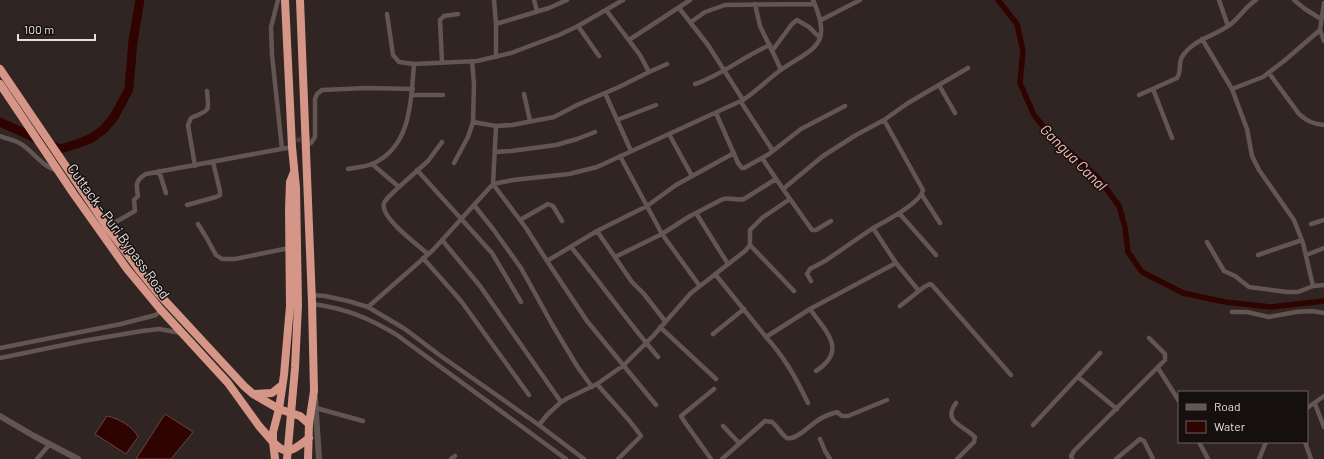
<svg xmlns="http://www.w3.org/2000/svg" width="1324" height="459" viewBox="0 0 1324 459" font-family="Barlow,sans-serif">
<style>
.water{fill:#2e0300;stroke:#654542}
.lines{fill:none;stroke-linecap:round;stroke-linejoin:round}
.canal{stroke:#2e0300;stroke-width:5.5}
.river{stroke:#2e0300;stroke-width:9}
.minor-tunnel{stroke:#4c413f;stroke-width:4.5;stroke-dasharray:4.5 2;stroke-linecap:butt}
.minor{stroke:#625552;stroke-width:4.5}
.tertiary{stroke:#625552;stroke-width:6}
.trunk{stroke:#d69687;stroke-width:8}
.labels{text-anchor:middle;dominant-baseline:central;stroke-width:3;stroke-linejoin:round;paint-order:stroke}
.street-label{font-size:14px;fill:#e5dedc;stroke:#15100f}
.water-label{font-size:15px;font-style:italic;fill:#f9beaf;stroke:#15100f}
</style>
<rect width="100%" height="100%" fill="#312523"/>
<!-- water -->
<path class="water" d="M165 414 193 432 171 459H136Z
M107 416C118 418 134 427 138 437L126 454 95 434Z"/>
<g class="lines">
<!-- canal -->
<path class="canal" d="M998 0 1017 24 1023 51 1020 83 1034 115 1047 131 1099 179 1119 206 1125 227 1128 252 1142 272 1183 293 1225 302 1271 307 1324 301"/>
<!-- river -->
<path class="river" d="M0 122 60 149 77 144 92 138 104 129 114 117 129 89 133 41 140 0"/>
<!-- minor-tunnel -->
<path class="minor-tunnel" d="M290 141 310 138"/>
<!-- minor -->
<path class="minor" d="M278 0 271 27 272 55 282 149
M494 0 496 24
M534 0 537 11
M1219 0 1228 26
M1294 0 1305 9 1321 19
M1324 3 1320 30 1324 41
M755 4 760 26 777 61 781 70
M679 8 708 45 743 100
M606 10 640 55 649 72
M387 14 393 55 399 62 414 64 477 61 511 53 559 35 578 26 623 0
M821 20 860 0
M691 22 705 12 725 5 815 4
M578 26 599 56
M1202 39 1232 89 1247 129 1252 156 1259 170 1294 220 1303 243 1313 286
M629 40 690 0
M772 51 792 24 797 20 809 27 820 38
M496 57V24L549 8 567 0
M442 62 440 20 444 16 458 14
M1269 73 1299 114C1307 121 1313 124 1324 125
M695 84C722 75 744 56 770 45
M939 85 955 113
M1153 89 1172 138
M1232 89 1263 77 1284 61 1320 30
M605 93 631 151
M524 94 530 121
M412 95H443
M1139 95 1177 78C1182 71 1178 63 1182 57 1193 39 1216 36 1231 24 1240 17 1246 6 1256 0
M741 102 773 151
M716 113 738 163 742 168H744L769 154 801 129 845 106
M617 120 656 105
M473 122 496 126 512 125 554 117 577 105 619 87 649 72 667 64
M496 126 493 184 526 228 547 261
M669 134 692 176
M0 136C7 139 15 140 21 144 33 151 45 170 58 170
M305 146 311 143 315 137V99L317 94 322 90 367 88 413 89
M495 152 511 151 556 145 577 139 595 132
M620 156 662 234 699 285
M762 158 783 189
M454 163 468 137 473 122 474 84 472 61
M372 164 399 187C394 192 387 197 384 203 379 217 418 245 428 254
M195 166 188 125 191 118C210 109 209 114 207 91
M348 169C356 167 365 167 372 164 412 147 411 99 414 64
M417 170 492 253 521 302
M159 171 166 193
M399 187 428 161 442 142
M922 195 940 223
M187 205 216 197 220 195V191L213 162
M474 205 493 229 521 268 553 326 577 366 592 387
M696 213 728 264
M899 213 936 255
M520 220 548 204 553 206 562 221
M831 221 816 230H812L783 189 823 156 856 135 884 120 908 103 968 68
M198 224 206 237 216 255 222 259H235L289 248
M1311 224 1324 220
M107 227 135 211 134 200 138 196C136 186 135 180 146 174L292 147
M597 231 647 206 676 185 734 153
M442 240 480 286 561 402
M1207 242 1224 271 1235 276 1249 287 1287 292H1298L1313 286 1324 285
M750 245 794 291
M571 247C601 283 627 321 658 357
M1258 255 1302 240
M1306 255 1324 248
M615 257 662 234 690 216 723 199C730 197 737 201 744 199L776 179
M423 258 461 301 529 395
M896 263 919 291
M715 274 766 337 810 309 896 263 873 228C884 222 921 203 923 190L884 120
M811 281 807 274 810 269 825 261 873 228
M312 295 325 296 348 301 368 307 405 329 438 354 539 425 584 459
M312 304C345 308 369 318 397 335L566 459
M900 306 924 287 930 284 932 285 1011 375
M368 307 433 250 493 184 513 180 569 174 597 167 743 100C757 91 768 79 782 69 815 47 833 45 813 0
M810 309C826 332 848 350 816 371
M1232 312H1247L1269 317 1296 312 1312 311 1324 313
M660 327 716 379
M713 334 744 309
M766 337C785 358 796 378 808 403
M0 348 121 324 156 315 161 310
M0 358 83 341 142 331 159 329 181 333
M1158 368 1179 401
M1078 377 1117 409
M597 384C612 402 628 417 641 436L618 459
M956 403C942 422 963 425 975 437L974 442 957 459
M1315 404 1324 427
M656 405 587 321 547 261 597 231 632 282 644 294 665 321
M316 408 363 421
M1307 408 1324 396
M539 425 547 415 561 402 568 398 597 384 624 365 653 336 691 293 745 251 750 245V230L762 218 790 199
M1033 425 1100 353
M723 426 739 443
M820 439 825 451 830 459
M1199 442 1208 459
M1305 442 1311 459
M37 459 50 444
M451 459 455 456
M711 459 684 421 681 416 714 389
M722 459 765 421 772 422C777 426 782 435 787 438 796 441 810 425 817 421 822 417 830 414 837 412L842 416H848L887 400
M1072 459 1071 456 1074 451 1165 360V354L1149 338
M1116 459 1140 439 1144 441 1153 459
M1259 459 1266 442"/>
<!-- tertiary -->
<path class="tertiary" d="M315 398 319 459
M0 416 34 436 78 459"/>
<!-- trunk -->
<path class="trunk" d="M285 0 292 147 296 188 298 305 295 368 287 459
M300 0 312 302 314 391 309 424 308 459
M0 69 107 227 140 271 157 292 244 386 253 394 279 409 284 375 290 306 289 209 290 182 294 172
M0 84 73 193 127 269 161 310 228 383 259 426 273 442 275 459
M254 394 272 393 282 385
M309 438C296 448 287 458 273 442V432L279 409 300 416 309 424"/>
</g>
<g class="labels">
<!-- street labels -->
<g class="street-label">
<text transform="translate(119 231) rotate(54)">Cuttack - Puri Bypass Road</text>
</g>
<!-- water labels -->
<g class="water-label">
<text transform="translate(1074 157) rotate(45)">Gangua Canal</text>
</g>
</g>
<!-- legend -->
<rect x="1178" y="391" width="130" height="52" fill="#15100f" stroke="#686261"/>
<rect x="1186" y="404" width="20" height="6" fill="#625552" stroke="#686261"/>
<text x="1214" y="411" font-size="12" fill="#e5dedc">Road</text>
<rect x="1186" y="421" width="20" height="12" fill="#2e0300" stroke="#686261"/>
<text x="1214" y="431" font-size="12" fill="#e5dedc">Water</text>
<!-- scale -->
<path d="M18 34v6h77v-6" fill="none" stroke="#e5dedc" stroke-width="2"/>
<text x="24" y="34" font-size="12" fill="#e5dedc" stroke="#15100f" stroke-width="3" paint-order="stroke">100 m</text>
</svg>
